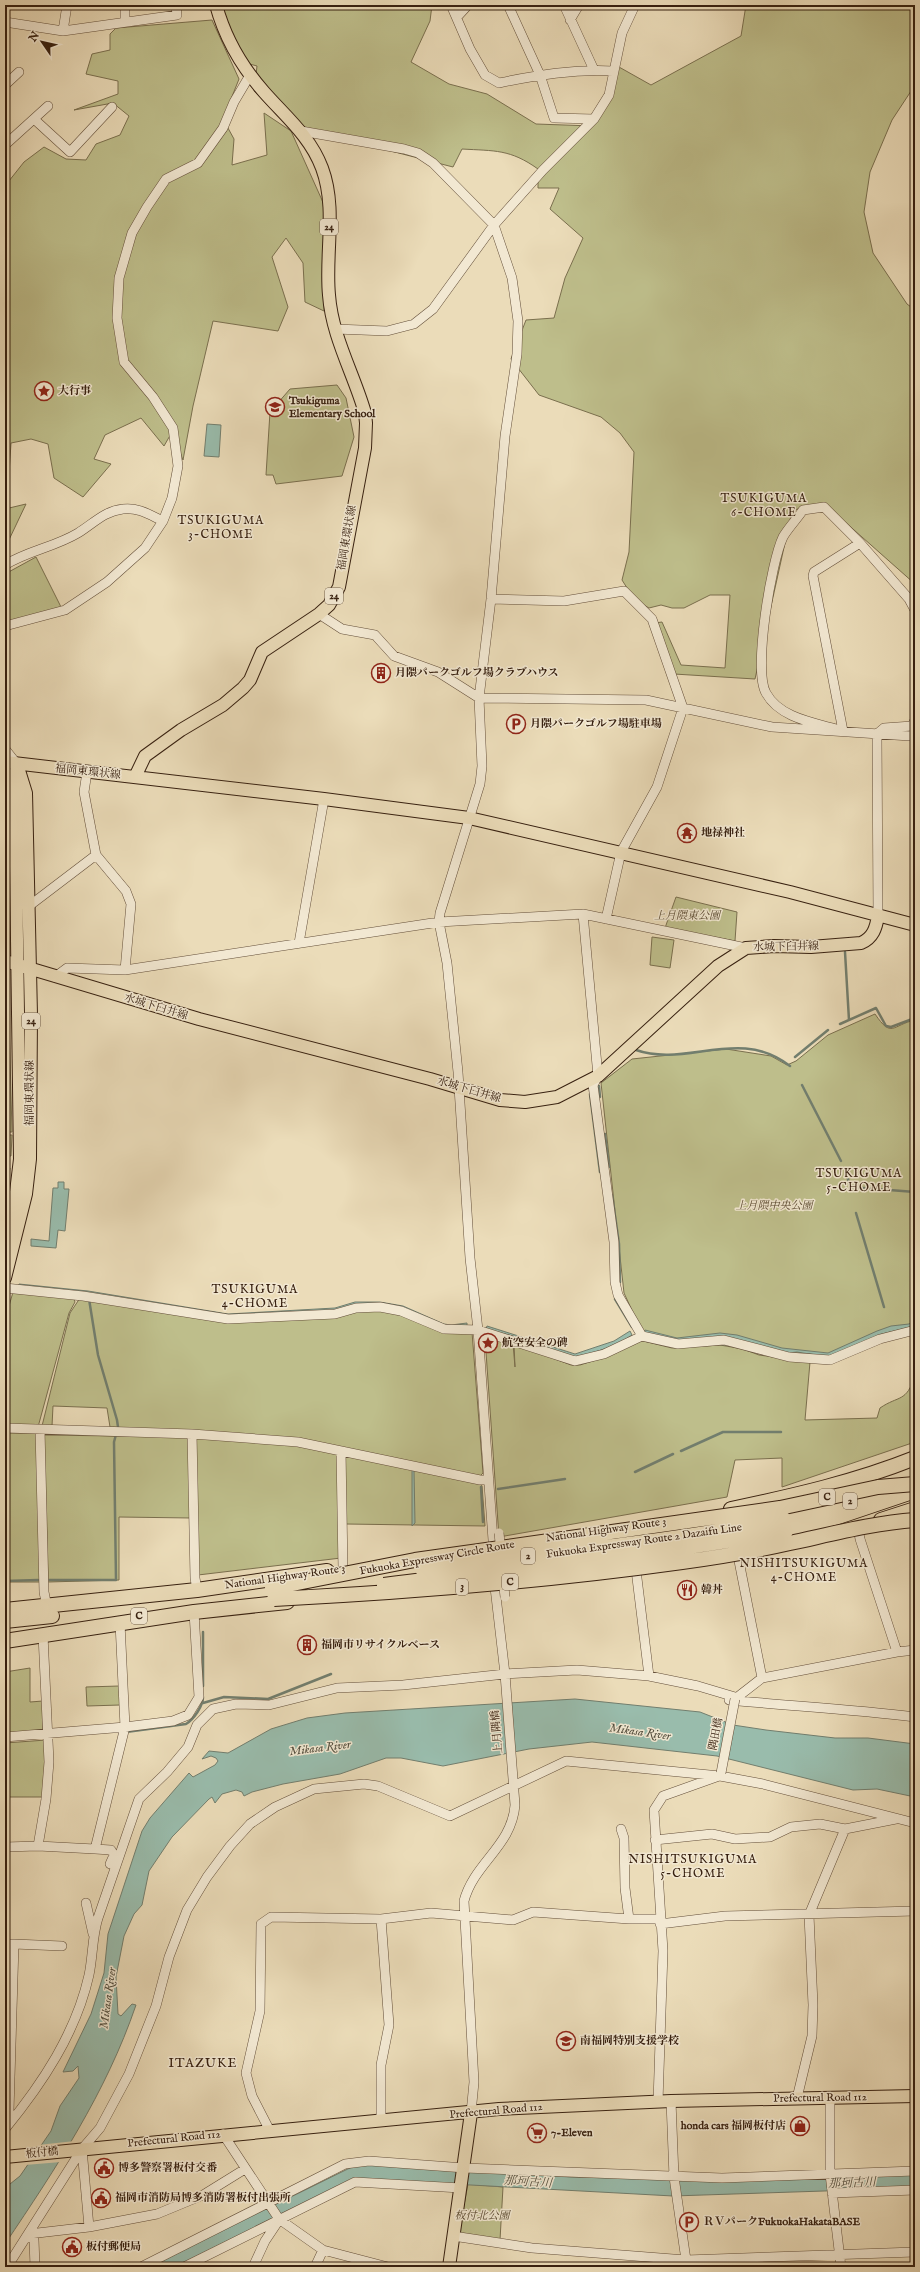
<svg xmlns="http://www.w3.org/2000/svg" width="920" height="2272" viewBox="0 0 920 2272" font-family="'IM FELL English','Noto Serif JP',serif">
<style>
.green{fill:#bebe8b;stroke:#7a6f4e}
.water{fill:#99bcac;stroke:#727e6e}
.pier{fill:#ebdcb9}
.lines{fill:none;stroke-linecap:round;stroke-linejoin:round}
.stream{stroke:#727e6e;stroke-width:2.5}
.minor-casing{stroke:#644f3a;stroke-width:10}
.major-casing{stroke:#372010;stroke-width:14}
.highway-casing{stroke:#372010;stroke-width:16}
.minor{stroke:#f2e8d2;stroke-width:9}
.major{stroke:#ebdcb9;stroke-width:12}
.highway{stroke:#ebdcb9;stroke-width:14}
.minor-bridge-casing{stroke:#644f3a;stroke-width:10;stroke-linecap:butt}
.highway-bridge-casing{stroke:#372010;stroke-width:16;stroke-linecap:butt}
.minor-bridge{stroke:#f2e8d2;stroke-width:9}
.highway-bridge{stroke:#ebdcb9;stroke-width:14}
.labels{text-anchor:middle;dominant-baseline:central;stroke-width:3;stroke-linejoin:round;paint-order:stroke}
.shield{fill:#f2e8d2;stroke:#6f5c4a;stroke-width:1}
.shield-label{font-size:10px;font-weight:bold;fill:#372010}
.poi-label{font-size:11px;font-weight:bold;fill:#372010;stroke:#f2e8d2;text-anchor:start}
.street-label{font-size:11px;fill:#372010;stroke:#f2e8d2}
.park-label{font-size:11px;font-style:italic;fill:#59482f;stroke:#f2e8d2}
.neighbourhood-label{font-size:12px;letter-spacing:1px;fill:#372010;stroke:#f2e8d2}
.water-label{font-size:12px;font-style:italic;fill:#544f3f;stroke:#f2e8d2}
.quarter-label{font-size:13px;letter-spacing:1px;fill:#372010;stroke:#f2e8d2}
</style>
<rect width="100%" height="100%" fill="#ebdcb9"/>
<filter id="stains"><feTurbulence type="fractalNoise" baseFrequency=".005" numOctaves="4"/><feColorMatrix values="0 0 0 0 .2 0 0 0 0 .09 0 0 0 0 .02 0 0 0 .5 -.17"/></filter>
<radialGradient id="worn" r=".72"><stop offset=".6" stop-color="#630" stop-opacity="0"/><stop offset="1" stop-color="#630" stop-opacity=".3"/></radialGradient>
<!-- green -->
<path class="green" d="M217 5H432L430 21 411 62 449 84 487 94 536 124 593 126 619 67 651 85 741 36 746 5H915V85L892 120 870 172 864 212 873 253 907 304 915 310V584L827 506 809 505 792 511 755 679 674 674 655 623 662 622 681 665 725 668 730 595H710L684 608H672L661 605 649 608 634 599 622 580 629 552 634 452 620 433 601 417 539 395 511 359 526 320 554 318 565 278 583 238 550 209 559 188H538V169C510 149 495 151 462 149L453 167 286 124 254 91 257 66 235 60Z
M212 20 239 79 223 119 234 139 232 165 267 155 264 113 291 131 326 209 324 311 305 302 303 263 286 238 272 257 288 307 278 331 213 321 193 406 183 460 172 432 164 446 141 418 105 435 94 459 111 464 83 497 54 478 48 444 31 439 11 443 8 489 5 490V186L24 162 44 147 66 159 86 160 96 144 120 135 129 116 113 103 74 110 118 94V81L86 74 92 54 110 50V34L116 28Z
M337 385 346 398 354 437 342 476 276 484 273 475H266L270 412 290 389Z
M26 504 7 544 5 545V509Z
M36 557 61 607 5 623V574Z
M676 897 737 912 735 941 665 928Z
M652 937 674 940 670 968 650 965Z
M5 981H8L12 1132H5Z
M875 1014C892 1039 892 1025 915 1020V1327L829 1358 782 1353 735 1341 678 1343 643 1334 624 1293 601 1083 632 1059 726 1049 771 1056 787 1065 796 1061 828 1035Z
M5 1135H12L11 1156H5Z
M5 1167 10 1168 5 1200Z
M13 1292 73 1297 75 1302 69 1313 38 1427 5 1426V1320Z
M80 1298 209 1319 380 1309 472 1332 483 1473 480 1476 298 1438 110 1427 107 1408 53 1406 52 1426H42L70 1313Z
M485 1338 513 1344 515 1367 514 1343 571 1365H580L605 1357 636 1342 643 1341 672 1348 720 1345 743 1349 759 1355 810 1362 805 1420 877 1418 880 1408C899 1395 906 1403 915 1376V1442L782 1487V1458L735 1460 727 1497 499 1537Z
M5 1433H34L38 1436 40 1582H5Z
M44 1435 185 1437 189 1440 191 1518 119 1517V1580L48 1582Z
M197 1438 299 1445 335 1453 339 1457 341 1558 198 1575 194 1440Z
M348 1456 480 1483 482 1486 485 1526 346 1524 344 1459Z
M30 1668V1702L43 1701V1730L5 1733V1672Z
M119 1686 120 1705 87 1706 86 1687Z
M46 1740 44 1797H5V1743Z
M468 2184 503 2187 500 2240 460 2234 459 2231Z"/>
<!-- water -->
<path class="water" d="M207 424 221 425 219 457 204 456Z
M58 1182H64V1189H69L65 1231 58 1230 56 1248 31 1246V1239L49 1241 53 1188H58Z
M19 1284 88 1291 228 1314 335 1308 355 1302H380L403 1306 444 1324 451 1325 467 1323V1328H451L402 1310 228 1317 18 1286Z
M915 1320V1325L911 1327 878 1335 857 1347 829 1357 797 1352 788 1353 761 1347 676 1342 644 1333 645 1330 677 1338 720 1333 737 1335 782 1348 828 1353 877 1331 891 1326 909 1324Z
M487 1326 575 1354 614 1341 630 1331 632 1335 616 1345 580 1357H571L528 1340 486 1329Z
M412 1469 414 1470 415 1523 412 1526Z
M575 1699 700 1712 733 1725 766 1730 835 1738H868L915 1744V1797L877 1789 853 1790 717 1756 592 1742 529 1749 443 1766 401 1758H386L340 1774 283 1784 252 1792 244 1796 242 1792 236 1790 222 1794 215 1803 212 1797 209 1799 172 1837 149 1871 142 1905 134 1914 124 1936 116 1977 118 2014 121 2016 132 2004 136 2005C106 2093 56 2168 5 2244V2188L20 2176 51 2131 60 2106 79 2078 78 2066 73 2071 63 2072 91 2014 104 1973 108 1934 142 1831 150 1818 189 1773 193 1777 215 1765 218 1761 216 1758 211 1756 202 1759 209 1751 228 1753 271 1729 307 1718 345 1713Z
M358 2164 570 2177 671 2179 915 2174V2188L673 2196 360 2179 179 2267H148Z"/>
<!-- pier -->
<path class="pier" d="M75 2141 61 2162 25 2165 38 2145Z"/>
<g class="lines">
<!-- stream -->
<path class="stream" d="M845 952 849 1020
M840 1024 876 1008 886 1026 891 1027 915 1018
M636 1050C687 1068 739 1026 790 1066
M795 1057 828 1030
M802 1085 841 1161
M599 1086 600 1097
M590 1094 600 1172
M605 1134 609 1167
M846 1174 851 1187
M851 1187 915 1192
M612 1195 619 1244 620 1282
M856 1213 884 1307
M615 1299 632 1327
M681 1451 723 1432H781
M635 1472 673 1454
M481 1487 483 1522
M498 1489 565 1479
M49 1580H116L114 1442 118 1427 117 1420 98 1355 89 1299
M5 1581 38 1580
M203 1686V1632
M203 1703 224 1697 268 1699 331 1674
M126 1732 186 1724C194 1719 203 1706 203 1697"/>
<!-- minor casing -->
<g class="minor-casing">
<path id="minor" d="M125 5V22
M451 5 470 49 485 75 499 83C537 75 574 69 613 71
M508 5 540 75 554 118 594 119
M564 5 594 70
M457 17 468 5
M570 20 579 5
M5 22 63 31 177 15 176 5
M63 31 67 5
M5 85 19 72
M34 119 70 152 112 107
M301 131 404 149 418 153 433 163 494 225 512 278 518 321 517 354 505 436 491 599 479 698 482 766 480 784 440 913 439 922 447 963 458 1072 470 1258 478 1330 494 1554
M5 145 48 106
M335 329 387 331 414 324 433 309 494 225 543 170 594 119 609 95 622 33 635 5
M824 507 860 543 814 572 813 576 843 731C817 723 780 719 766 693 753 670 771 562 783 537 788 528 797 519 803 510Z
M860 543 909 599 915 610
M5 565C27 551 55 547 78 533 93 524 104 511 123 509 138 507 150 515 163 521
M491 599 564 601 624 591 652 619 683 708 657 787 621 852 606 919
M319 614 342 629 375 635 394 656 438 672 479 698 646 700 772 727 910 736 915 734
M5 626 65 610 107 582 145 548 163 521 172 498 178 466 173 428 153 397 124 362 117 318 119 278 132 233 147 207 166 179 198 163 223 128 234 102 250 75
M5 749 17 764
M87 772 84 792 96 855 126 891 131 904 125 970
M29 906 96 855
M583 914 598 1076 593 1085 614 1242 615 1282 618 1295 642 1336
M878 916 877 734 884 728 912 726 915 720
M299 943 324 799
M55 977 67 968 125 970 439 922 583 914 746 948
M5 1288 83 1296 228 1319 335 1314 356 1308 380 1307 401 1311 444 1329 478 1330 575 1361 604 1354 642 1336 678 1344 724 1340 789 1357 830 1360 880 1339 915 1330
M5 1428 192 1434 298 1442 480 1480 489 1479
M40 1430 44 1592 47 1607
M192 1434 195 1578 197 1590
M341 1451 343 1569
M858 1528 860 1539 897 1652
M636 1570 649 1676
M762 1678 897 1652 915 1650
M735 1699 762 1678 738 1556
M729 1700C791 1706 853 1709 915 1717
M5 1737 125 1727 173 1721 188 1715 199 1697 194 1612
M621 1829 624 1838 625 1888 629 1919
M655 1840 712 1834 735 1839 770 1837 791 1827 820 1824 845 1829 896 1819
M38 1846 46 1799 49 1762 43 1635
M5 1847 38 1846 95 1849
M110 1864 114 1855 111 1850 95 1849 125 1727 120 1623
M86 1903 93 1934
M381 1919 389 2025 381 2065V2121
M660 1924 725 1916 915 1911
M5 1944H14L9 2111
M14 1944 62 1946
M797 2098 812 2036 813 2005 809 1915 845 1829
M830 2098V2174L841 2267
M671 2101 674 2177 687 2267
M658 2102 663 1951 654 1810 663 1796 719 1776
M471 2113 474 2082 464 1901C474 1863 512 1846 515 1805L505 1674 494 1579
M5 2129C42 2084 76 2033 89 1975 93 1956 92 1937 98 1918L139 1799 167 1772 188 1747 197 1725 213 1709 236 1704 269 1705 337 1688 403 1685 505 1674 577 1670 649 1676 698 1686 735 1697
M270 2131 252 2096 246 2073 260 2011 261 1924 271 1917 381 1919 431 1913 513 1920 533 1912 629 1919H660
M223 2134 279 2219 323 2250 388 2267
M82 2149 89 2227
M832 2193 915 2190
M453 2236 532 2248 686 2260 915 2252
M7 2267 82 2149 100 2128 129 2074 156 2006 169 1957 187 1910 207 1877 230 1846 250 1824 275 1807 314 1789 364 1784 378 1786 450 1816 566 1761 720 1776 763 1784 915 1823
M35 2267 34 2240 29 2234 89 2227 157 2214 203 2195 245 2169
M141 2267 345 2164 369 2161 465 2168 722 2178 915 2171
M184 2267 355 2182 461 2188
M253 2267 265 2241 279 2220
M315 2267 323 2250"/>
</g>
<!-- major casing -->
<g class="major-casing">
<path id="major" d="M5 762 324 799 469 818 790 892 915 925
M135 777 145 756 181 730 223 705 243 688 250 680 262 652 319 614 329 605 339 587 365 448 366 423 365 413C354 374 332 337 329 295 325 254 337 208 322 168 310 136 285 116 264 92 241 66 225 38 216 5
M5 961 199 1019 430 1079 500 1100 525 1102 557 1097 598 1076 718 966 746 948 774 946 811 947 861 943C873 938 876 928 878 916
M5 1237 16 1192 20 1159 15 793 16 770
M5 1278 26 1194 30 1159 31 1015 26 793 17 764
M5 2157 499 2109 671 2101 915 2096
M449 2267 471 2113"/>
</g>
<!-- highway casing -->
<g class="highway-casing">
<path id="highway" d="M731 1509C793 1496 855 1482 915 1458
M784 1519 832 1507 880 1492
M881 1520 915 1509
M786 1531 835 1518 915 1491
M5 1610 197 1590 327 1571
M5 1621 52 1616
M5 1641 194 1612 287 1602"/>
</g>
<!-- minor -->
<use href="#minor" class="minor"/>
<!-- major -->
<use href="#major" class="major"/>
<!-- highway -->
<use href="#highway" class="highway"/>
<!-- minor-bridge casing -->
<g class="minor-bridge-casing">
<path id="minor-bridge" d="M499 1533 501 1552
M503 1578 505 1597
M721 1773 735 1699"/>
</g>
<!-- highway-bridge casing -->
<g class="highway-bridge-casing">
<path id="highway-bridge" d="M421 1568C542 1554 665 1543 784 1519
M384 1585C518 1567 653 1556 786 1531
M272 1588 415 1560 780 1508 878 1487 915 1484
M274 1599C410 1592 546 1581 682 1562 718 1557 755 1551 790 1543 832 1534 873 1523 915 1520"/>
</g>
<!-- minor-bridge -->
<use href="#minor-bridge" class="minor-bridge"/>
<!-- highway-bridge -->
<use href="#highway-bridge" class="highway-bridge"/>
</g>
<!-- icons -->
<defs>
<g id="sight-ring" transform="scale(1)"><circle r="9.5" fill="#f2e8d2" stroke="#8f2418" stroke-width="1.5"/><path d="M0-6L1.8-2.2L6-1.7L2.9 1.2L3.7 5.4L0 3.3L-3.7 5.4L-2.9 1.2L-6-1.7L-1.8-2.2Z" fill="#8f2418"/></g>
<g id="school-ring" transform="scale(1)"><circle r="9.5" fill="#f2e8d2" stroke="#8f2418" stroke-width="1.5"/><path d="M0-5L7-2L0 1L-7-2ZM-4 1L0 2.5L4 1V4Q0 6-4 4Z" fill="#8f2418"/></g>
<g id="building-ring" transform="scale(1)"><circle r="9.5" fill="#f2e8d2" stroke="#8f2418" stroke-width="1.5"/><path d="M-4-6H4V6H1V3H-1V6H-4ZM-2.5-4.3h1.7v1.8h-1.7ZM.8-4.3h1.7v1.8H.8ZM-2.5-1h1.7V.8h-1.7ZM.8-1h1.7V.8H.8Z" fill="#8f2418"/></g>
<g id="parking-ring" transform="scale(1)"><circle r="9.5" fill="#f2e8d2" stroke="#8f2418" stroke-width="1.5"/><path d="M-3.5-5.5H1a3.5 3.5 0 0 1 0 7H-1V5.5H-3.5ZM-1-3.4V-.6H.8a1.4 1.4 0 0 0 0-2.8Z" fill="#8f2418"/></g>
<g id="temple-ring" transform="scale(1)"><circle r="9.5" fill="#f2e8d2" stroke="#8f2418" stroke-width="1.5"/><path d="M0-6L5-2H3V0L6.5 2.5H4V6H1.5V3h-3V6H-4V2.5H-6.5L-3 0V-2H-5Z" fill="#8f2418"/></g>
<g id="restaurant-ring" transform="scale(1)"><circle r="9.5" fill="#f2e8d2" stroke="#8f2418" stroke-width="1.5"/><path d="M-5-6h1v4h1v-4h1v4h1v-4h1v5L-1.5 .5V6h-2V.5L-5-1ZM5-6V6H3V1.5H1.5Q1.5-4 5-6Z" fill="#8f2418"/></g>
<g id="shop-ring" transform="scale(1)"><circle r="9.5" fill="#f2e8d2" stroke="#8f2418" stroke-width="1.5"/><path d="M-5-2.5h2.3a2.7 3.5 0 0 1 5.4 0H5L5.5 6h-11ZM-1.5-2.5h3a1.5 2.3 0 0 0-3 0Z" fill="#8f2418"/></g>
<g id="supermarket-ring" transform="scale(1)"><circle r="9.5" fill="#f2e8d2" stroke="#8f2418" stroke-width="1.5"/><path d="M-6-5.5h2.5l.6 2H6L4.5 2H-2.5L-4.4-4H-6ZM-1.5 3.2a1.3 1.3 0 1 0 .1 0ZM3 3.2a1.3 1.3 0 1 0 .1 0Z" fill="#8f2418"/></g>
<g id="civic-ring" transform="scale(1)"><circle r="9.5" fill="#f2e8d2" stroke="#8f2418" stroke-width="1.5"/><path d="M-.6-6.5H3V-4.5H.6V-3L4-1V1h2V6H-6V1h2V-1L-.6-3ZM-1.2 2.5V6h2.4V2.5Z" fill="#8f2418"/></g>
</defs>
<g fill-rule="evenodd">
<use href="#sight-ring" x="44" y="391"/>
<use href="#school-ring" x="275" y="407"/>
<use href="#building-ring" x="381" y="673"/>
<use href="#parking-ring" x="516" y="724"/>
<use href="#temple-ring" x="687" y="833"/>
<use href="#sight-ring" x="488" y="1343"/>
<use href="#restaurant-ring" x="687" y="1590"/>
<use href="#building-ring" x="307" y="1645"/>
<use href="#school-ring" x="566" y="2041"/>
<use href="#shop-ring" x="800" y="2126"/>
<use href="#supermarket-ring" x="537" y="2133"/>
<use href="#civic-ring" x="104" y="2168"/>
<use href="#civic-ring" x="101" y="2198"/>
<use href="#parking-ring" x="689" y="2222"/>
<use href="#civic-ring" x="72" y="2247"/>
</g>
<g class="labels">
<!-- shield labels -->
<g class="shield">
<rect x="320" y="219" width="18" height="16" rx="3"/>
<rect x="325" y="588" width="18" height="16" rx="3"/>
<rect x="22" y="1013" width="18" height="16" rx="3"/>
<rect x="819" y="1489" width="16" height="16" rx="3"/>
<rect x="843" y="1493" width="14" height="16" rx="3"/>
<rect x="521" y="1548" width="14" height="16" rx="3"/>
<rect x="502" y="1574" width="16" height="16" rx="3"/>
<rect x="456" y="1579" width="12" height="16" rx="3"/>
<rect x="131" y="1608" width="16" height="16" rx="3"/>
</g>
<g class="shield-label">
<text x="329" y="227">24</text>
<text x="334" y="596">24</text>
<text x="31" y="1021">24</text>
<text x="827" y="1497">C</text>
<text x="850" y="1501">2</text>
<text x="528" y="1556">2</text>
<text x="510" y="1582">C</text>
<text x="462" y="1587">3</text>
<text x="139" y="1616">C</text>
</g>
<!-- poi labels -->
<g class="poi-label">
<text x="58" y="391">大行事</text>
<text x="289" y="401">Tsukiguma<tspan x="289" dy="13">Elementary School</tspan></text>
<text x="395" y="673">月隈パークゴルフ場クラブハウス</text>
<text x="530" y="724">月隈パークゴルフ場駐車場</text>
<text x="701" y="833">地禄神社</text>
<text x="502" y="1343">航空安全の碑</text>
<text x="701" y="1590">韓丼</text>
<text x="321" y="1645">福岡市リサイクルベース</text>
<text x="580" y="2041">南福岡特別支援学校</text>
<text x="786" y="2126" text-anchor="end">honda cars 福岡板付店</text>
<text x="551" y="2133">7-Eleven</text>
<text x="118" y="2168">博多警察署板付交番</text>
<text x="115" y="2198">福岡市消防局博多消防署板付出張所</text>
<text x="703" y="2222">ＲＶパークFukuokaHakataBASE</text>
<text x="86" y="2247">板付郵便局</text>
</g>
<!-- street labels -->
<g class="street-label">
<text transform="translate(347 538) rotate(-80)">福岡東環状線</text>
<text transform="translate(88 772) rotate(6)">福岡東環状線</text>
<text transform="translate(786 947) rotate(-1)">水城下臼井線</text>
<text transform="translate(156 1007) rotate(17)">水城下臼井線</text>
<text transform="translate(469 1090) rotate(16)">水城下臼井線</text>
<text transform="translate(30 1093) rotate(-90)">福岡東環状線</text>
<text transform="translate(606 1530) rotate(-8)">National Highway Route 3</text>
<text transform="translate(644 1541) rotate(-8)">Fukuoka Expressway Route 2 Dazaifu Line</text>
<text transform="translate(437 1558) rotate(-10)">Fukuoka Expressway Circle Route</text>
<text transform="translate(285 1577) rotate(-8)">National Highway Route 3</text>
<text transform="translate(497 1732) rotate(-95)">上月隅橋</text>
<text transform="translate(716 1734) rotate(-79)">隅田橋</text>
<text transform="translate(820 2098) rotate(-1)">Prefectural Road 112</text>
<text transform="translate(496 2111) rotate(-5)">Prefectural Road 112</text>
<text transform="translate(174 2139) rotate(-6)">Prefectural Road 112</text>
<text transform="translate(42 2153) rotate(-6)">板付橋</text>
</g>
<!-- park labels -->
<g class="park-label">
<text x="687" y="916">上月隈東公園</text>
<text x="774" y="1206">上月隈中央公園</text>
<text x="482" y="2216">板付北公園</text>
</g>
<!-- neighbourhood labels -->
<g class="neighbourhood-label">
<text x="764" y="498">TSUKIGUMA<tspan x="764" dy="14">6-CHOME</tspan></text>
<text x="221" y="520">TSUKIGUMA<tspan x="221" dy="14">3-CHOME</tspan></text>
<text x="859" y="1173">TSUKIGUMA<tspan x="859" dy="14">5-CHOME</tspan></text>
<text x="255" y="1289">TSUKIGUMA<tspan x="255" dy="14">4-CHOME</tspan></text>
<text x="804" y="1563">NISHITSUKIGUMA<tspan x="804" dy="14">4-CHOME</tspan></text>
<text x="693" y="1859">NISHITSUKIGUMA<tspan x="693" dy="14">5-CHOME</tspan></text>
</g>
<!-- water labels -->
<g class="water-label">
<text transform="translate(640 1732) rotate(8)">Mikasa River</text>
<text transform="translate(320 1748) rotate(-7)">Mikasa River</text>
<text transform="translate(108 1998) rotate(-82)">Mikasa River</text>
<text transform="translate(528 2182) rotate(4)">那珂古川</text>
<text transform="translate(852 2183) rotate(-2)">那珂古川</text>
</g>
<!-- quarter labels -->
<g class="quarter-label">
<text x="203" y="2063">ITAZUKE</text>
</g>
</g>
<!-- margin -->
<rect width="920" height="2272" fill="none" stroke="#ebdcb9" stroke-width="20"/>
<rect x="6" y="6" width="908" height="2260" fill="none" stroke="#372010" stroke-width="2"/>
<rect x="10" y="10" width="900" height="2252" fill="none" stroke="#372010"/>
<!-- north arrow -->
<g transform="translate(42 42) rotate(304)" stroke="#f2e8d2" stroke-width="3" paint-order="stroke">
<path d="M0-3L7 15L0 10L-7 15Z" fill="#372010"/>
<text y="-6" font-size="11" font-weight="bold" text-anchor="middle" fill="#372010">N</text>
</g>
<rect width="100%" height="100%" filter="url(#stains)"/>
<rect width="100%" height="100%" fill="url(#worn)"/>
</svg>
